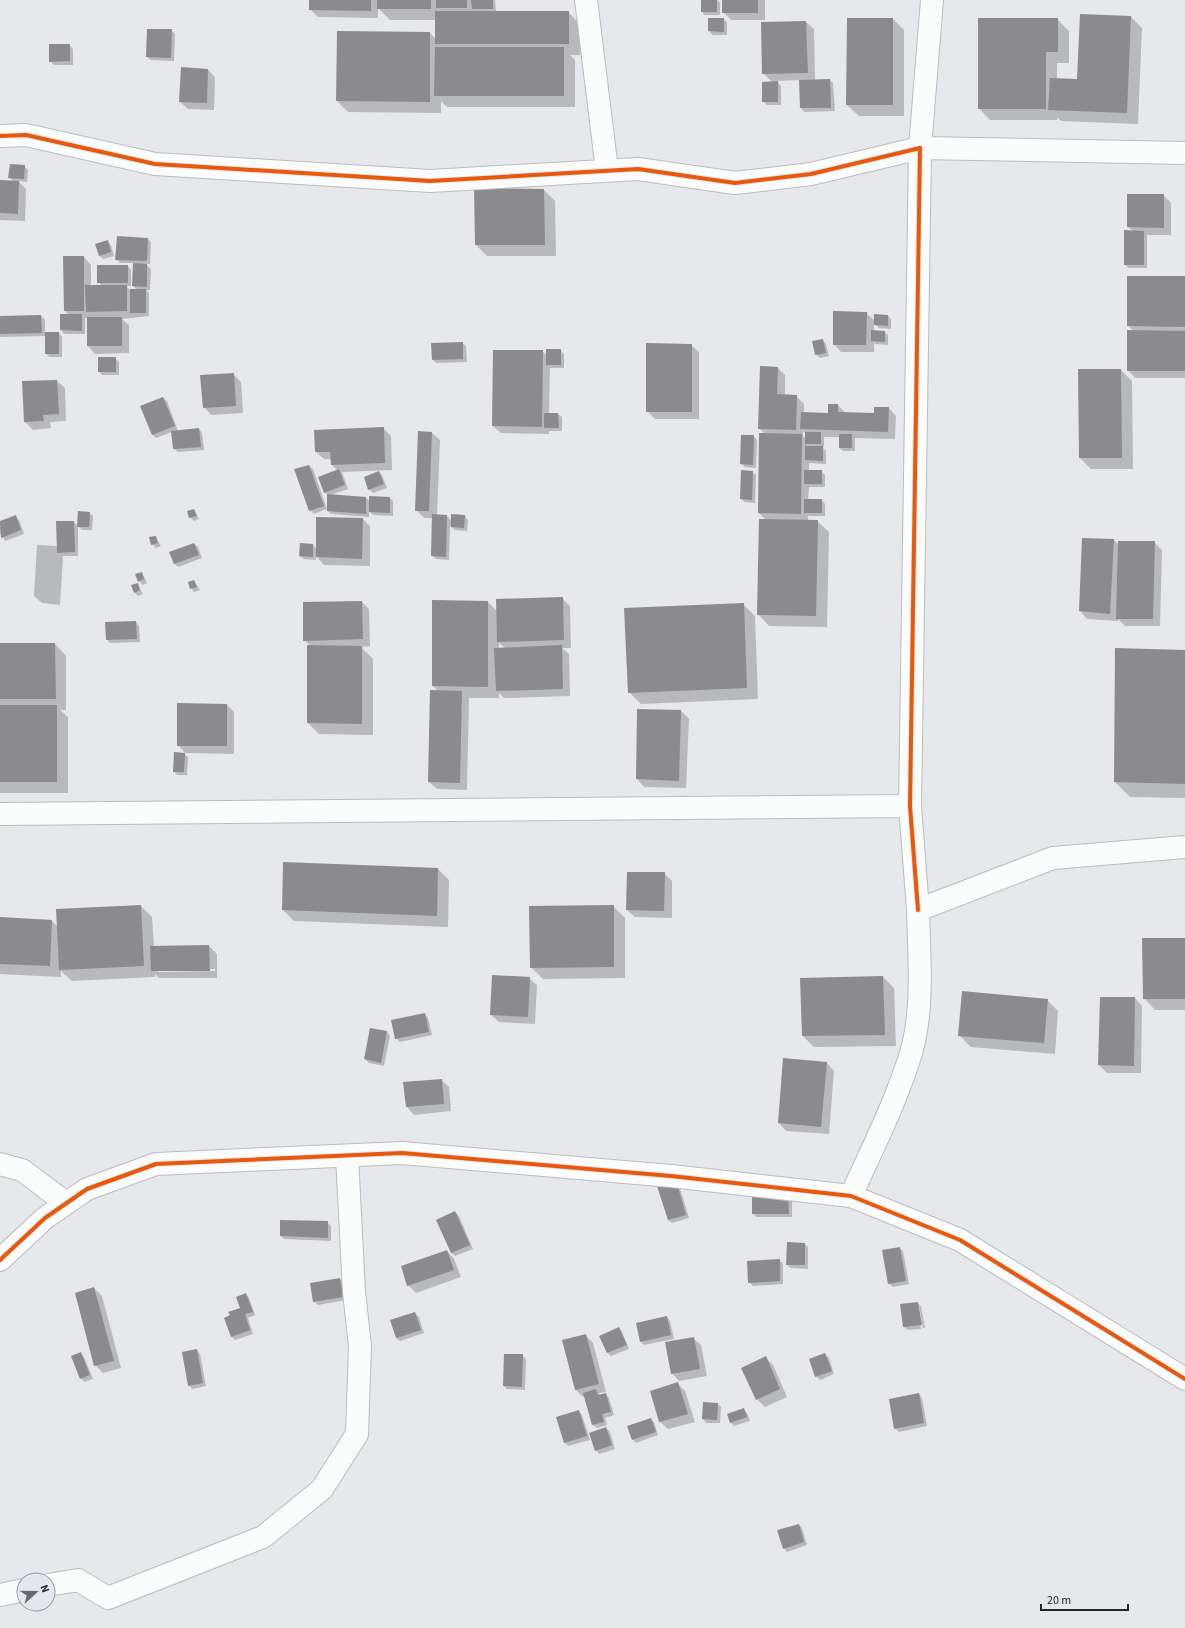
<svg xmlns="http://www.w3.org/2000/svg" width="1185" height="1628" viewBox="0 0 1185 1628" font-family="'Source Sans 3',sans-serif">
<style>
.shadow{fill:#0003;fill-rule:evenodd}
.building{fill:#8b8a8d}
.lines{fill:none;stroke-linecap:round;stroke-linejoin:round}
.minor-casing{stroke:#bcbcbf;stroke-width:24}
.minor{stroke:#fbfcfc;stroke-width:22}
.cycleway-casing{stroke:#e5e7ee;stroke-width:6}
.cycleway{stroke:#e8590c;stroke-width:4}
</style>
<rect width="100%" height="100%" fill="#e7e8ec"/>
<!-- shadow -->
<path class="shadow" d="M310 0H495L496 12H568L579 23 580 55H570L575 60V107H447L441 101V113L348 112 337 101 338 32 430 33 436 39V20H390L378 8V18L318 17 310 9Z
M702 0H717L720 3V15H705L702 12Z
M723 0H765V20H731L723 12Z
M1131 17 1142 28 1138 124 1061 121 1057 117V120H990L979 108 1057 19 1069 31V63H1057V79L1078 80Z
M723 19 727 22V35H713L709 31Z
M848 19H893L904 30V116H859L847 105Z
M806 22 814 29 815 80H830L833 83 835 111 804 112 801 108 800 80 776 81 781 86V105H767L763 101 772 82 763 73Z
M171 30 175 34 174 61 151 60 147 57Z
M69 45 73 49V65H54L50 61Z
M208 70 215 77 214 110 188 109 180 102Z
M24 166 28 170 27 182 18 181 26 189 25 221 0 220V181L14 182 9 177Z
M544 190 555 201 556 256H487L476 245Z
M1164 196 1171 203V235H1147V268H1128L1125 264 1133 231 1128 227Z
M148 239 151 242 150 264H146L151 269 150 290H146L149 293V316L122 319 129 325V353L95 354 88 346V318H85V334H64L61 330V315H69L65 311 84 257 91 265V286H102L98 282 128 266 131 270V286H126L131 291 137 290 133 286 134 263H120L116 259Z
M107 241 111 245 114 256 103 259 100 256Z
M1185 277V378H1135L1128 370 1134 331 1128 326Z
M866 313 875 321 888 316 891 319V329L879 328 874 323V331L885 332 888 335V345L875 344 874 342V352H841L834 344Z
M41 316 45 320V333H59L62 337V357H49L46 353V336L0 337V317Z
M822 340 826 344 829 356 820 358 816 354Z
M462 343 466 346 467 362 436 363 433 360Z
M691 345 699 352V419H655L647 411Z
M560 350 564 354V368H550L549 414H558L562 417V431H549V434L501 433 493 426 542 351 547 356Z
M115 358 119 362V375H102L99 371Z
M778 368 785 375V395L796 396 804 404V413L829 414 838 405 845 413 875 414 889 408 896 416 895 439 855 438V451H843L840 448V437H824V447H822L826 451V464L809 463V471H821L825 475V487H809L808 500H822L825 504V516H808V521H817L829 532 827 627 769 626 758 614 766 520 759 513 765 434 759 428ZM803 431 806 434V439L803 436Z
M1079 370H1121L1132 381 1133 469H1091L1080 458Z
M233 374 241 382 243 413 211 415 204 407Z
M57 381 65 388 66 421 50 422 51 428 33 430 25 422 23 382Z
M163 398 167 401 178 431 199 429 202 433 204 450 178 452 174 449 172 432 156 438 153 435Z
M383 428 391 436 392 470 342 472 348 489 330 495 366 498 370 501 390 498 393 501V516L373 515 369 511V517L331 514 328 511V496L325 492 337 470 332 465 331 459H324L316 452Z
M419 432 432 433 440 440 437 515 447 516 452 521 465 516 468 520 467 531 455 530 450 526 449 560 436 559 432 556 433 518H424L416 510Z
M753 436 757 440 756 468 745 467 741 464Z
M309 466 313 469 327 509 314 514 310 510Z
M379 472 382 475 387 488 373 493 369 489Z
M752 472 756 475 755 503 745 502 741 499Z
M194 510 199 519 194 521 190 517Z
M89 513 93 516 92 530H82L78 526V556H63L60 605 42 603 34 596 37 545 56 546 58 549 74 522 78 526Z
M15 517 19 520 24 534 5 541 0 533V523Z
M363 519 370 526V566L324 565 316 556V560L304 559 300 556 313 545 317 549Z
M155 537 161 546 156 548 152 544Z
M1083 539 1114 540 1119 545 1154 542 1162 550 1160 626H1125L1118 619V621L1087 619 1080 611Z
M194 544 198 547 202 558 178 567 175 564 171 553Z
M142 573 147 583 143 585 139 581Z
M194 581 200 590 194 592 191 588Z
M137 584 143 594 138 596 134 592Z
M562 598 570 606 571 648H562L569 654 570 696 504 698 499 693V698H468L469 699 467 790 437 789 429 782 438 691 433 686V601L488 602 497 611ZM499 643 505 648 499 649Z
M362 602 369 609 370 646 361 647 373 659V735L319 734 308 723 311 646 304 640Z
M743 604 755 616 758 699 641 704 629 692Z
M136 622 139 626 140 642 110 643 107 639Z
M0 644H55L66 656V710H60L68 717V793H0Z
M1185 651V798L1130 797 1115 782Z
M227 705 234 712V754L185 753 178 745Z
M638 710 681 711 689 719 686 788 644 787 637 779Z
M184 754 188 757 187 775H177L174 771Z
M438 869 449 880 448 927 294 921 283 910Z
M664 873 672 881V918L635 917 627 910Z
M141 906 152 917 154 947 209 946 217 954V978H159L155 974V977L72 981 61 971V977L0 974V918L51 920 58 927ZM215 969V971L158 972V970Z
M613 906 625 918V978L543 979 531 967Z
M1185 939V1010H1155L1144 998Z
M883 977 894 988 896 1046 814 1047 803 1036Z
M529 978 537 985 535 1024 499 1022 491 1015Z
M1135 998 1142 1006 1141 1073H1107L1099 1065Z
M1047 1000 1058 1011 1055 1054 971 1047 959 1035Z
M425 1014 428 1018 432 1035 400 1042 396 1038Z
M371 1029 387 1032 390 1036 384 1066 369 1063 365 1059Z
M784 1059 827 1063 834 1071 829 1134 786 1131 779 1123Z
M441 1080 449 1087 451 1111 414 1115 407 1107 404 1083Z
M679 1185 689 1218 672 1223 668 1220 658 1186Z
M792 1198V1217H756L753 1213Z
M455 1212 459 1216 473 1249 455 1256 452 1253 437 1220Z
M327 1222 331 1226V1241L284 1239 281 1236Z
M805 1244 808 1247V1269L791 1268 787 1265Z
M899 1248 903 1251 909 1284 893 1287 889 1283Z
M447 1251 454 1259 461 1277 416 1293 408 1285Z
M779 1260 783 1264V1284L753 1286 749 1282Z
M340 1279 343 1283 346 1300 318 1305 314 1301Z
M94 1288 102 1296 121 1368 103 1373 95 1365Z
M246 1294 249 1298 255 1315 248 1318 253 1334 235 1340 232 1337 225 1318 242 1309Z
M917 1303 921 1306 925 1328H923L919 1305H917L921 1329 908 1330 904 1327Z
M415 1313 419 1317 424 1333 400 1341 396 1338Z
M667 1317 670 1321 674 1339 644 1345 641 1342Z
M619 1328 622 1332 629 1349 611 1356 608 1353 601 1336Z
M585 1335 593 1343 606 1392 599 1393 600 1396 605 1394 609 1398 614 1415 605 1418 607 1425 597 1428 593 1425 586 1397H583L576 1390Z
M693 1338 701 1345 707 1376 679 1381 672 1373Z
M197 1350 200 1354 206 1386 192 1389 189 1385Z
M81 1354 84 1357 93 1379 84 1382 81 1378Z
M825 1354 829 1358 834 1374 820 1380 816 1376Z
M522 1355 526 1359 525 1390 507 1389 504 1386Z
M766 1358 773 1365 787 1397 765 1407 757 1399Z
M678 1384 685 1391 695 1422 668 1429 660 1422 651 1391Z
M919 1394 922 1398 927 1426 899 1432 895 1428Z
M703 1403H717L721 1407 720 1423H706L703 1419Z
M743 1409 747 1413 750 1421 734 1426 731 1423 728 1415Z
M578 1411 582 1415 590 1440 568 1446 565 1443Z
M650 1419 654 1422 658 1435 636 1443 633 1439Z
M606 1428 610 1432 615 1449 599 1454 596 1450Z
M799 1525 802 1528 807 1545 787 1552 784 1548Z"/>
<!-- building -->
<path class="building" d="M309 0H371V11L309 10Z
M377 0H431V9H377Z
M436 0H467V8H436Z
M471 0H493V9H472Z
M701 0H717V12H701Z
M722 0H758V13H722Z
M435 11H569V44H435Z
M1080 14 1131 16 1127 113 1048 110 1050 78 1077 79Z
M708 18H724V32L708 31Z
M847 18H893V105H846Z
M978 18H1058V52H1046V109H978Z
M806 21 808 73 762 74 761 22Z
M147 29H172L171 58 146 57Z
M337 31 430 32V102L336 101Z
M49 44H70V61L49 62Z
M435 47H564V96H434Z
M181 67 208 69 207 103 179 102Z
M830 79 831 108H800L799 80Z
M778 81V102H762V82Z
M10 164 25 165 24 179 8 178Z
M0 180 19 181 18 214 0 213Z
M474 188 544 189 545 245H475Z
M1127 194H1164V228L1127 227Z
M1124 230 1144 231V265H1124Z
M117 236 148 238 147 261 115 260Z
M108 240 111 252 99 256 95 244Z
M63 256H84V311H64Z
M133 263 147 264V287L132 286Z
M97 265H128V283H97Z
M1127 276H1185V327L1127 326Z
M85 285H127V311L86 312Z
M130 289H146V313H130Z
M833 311 867 312 866 345H833Z
M60 314H82V331L60 330Z
M874 314 888 315V326L874 325Z
M41 315 42 333 0 334V316Z
M87 317H122V346H87Z
M871 330 885 331V342L871 341Z
M1127 330 1185 331V371H1127Z
M45 332H59V354H45Z
M823 339 826 353 815 355 812 341Z
M463 342V359L432 360 431 343Z
M646 343 692 344V412H646Z
M546 349H561V365H546Z
M493 350H543L542 427 492 426Z
M98 357H116V372H98Z
M760 366 778 367 777 394 797 395 796 430 758 429Z
M1078 369H1121L1122 458H1079Z
M234 373 236 406 203 408 200 375Z
M57 380 59 414 43 415 44 421 24 422 22 381Z
M163 397 175 426 152 435 140 406Z
M828 404H838V412L874 413V407H889L888 432 800 429 801 412 828 413Z
M544 413H558L559 428H544Z
M384 427 385 463 331 465 330 452H315L314 430Z
M199 428 201 447 173 449 171 431Z
M418 431 432 432 429 511H415Z
M805 432H821V444H805Z
M759 433 802 434 801 514 758 513Z
M839 434H852V448H839Z
M741 435H754L753 465 740 464Z
M805 446H823V461L805 460Z
M309 465 324 506 309 511 294 469Z
M339 469 345 485 324 493 318 477Z
M741 470 753 471 752 500 740 499Z
M804 470H822V484H804Z
M379 471 384 484 368 490 364 477Z
M327 494 366 497V514L327 511Z
M369 496 390 497V513L369 512Z
M804 499H822V513H804Z
M194 509 197 516 189 518 187 511Z
M78 511 90 512 89 527H77Z
M432 514 447 515 446 557 431 556Z
M451 514 465 515 464 528 451 527Z
M16 515 21 530 1 538 0 521Z
M316 517 363 518 362 559 316 557Z
M759 519 818 520 816 616 757 615Z
M56 521H74L75 552 57 553Z
M156 536 158 543 151 545 149 537Z
M1082 538 1114 539 1110 614 1079 611Z
M1118 541H1155L1153 619H1116Z
M194 543 199 555 174 564 169 552Z
M300 543 313 544V557L299 556Z
M142 572 144 579 138 582 135 574Z
M194 580 197 587 190 589 188 582Z
M138 583 140 590 134 593 131 585Z
M563 597 564 640 497 642 496 599Z
M432 600 488 601V687L432 686Z
M362 601 363 639 303 641V602Z
M744 603 747 688 628 693 624 608Z
M136 621 137 639 106 640 105 622Z
M0 643H55L56 699H0Z
M307 645 362 646V724L307 723Z
M562 645 563 689 496 691 494 648Z
M1115 648 1185 650V784L1114 782Z
M430 690 462 691 460 783 428 782Z
M177 703 227 704V746H177Z
M0 705H57V782H0Z
M637 709 681 710 679 781 636 779Z
M174 752 185 753 184 772H173Z
M283 862 438 868 437 916 282 910Z
M627 872H665L664 911 626 910Z
M141 905 144 966 59 970 56 909Z
M614 905V967L530 968 529 906Z
M0 917 52 920 50 966 0 964Z
M1142 938H1185V999H1143Z
M209 945 210 971H151L150 946Z
M492 975 530 977 528 1017 490 1015Z
M883 976 885 1035 802 1036 800 978Z
M962 991 1048 999 1044 1043 958 1036Z
M1100 997H1135L1134 1066 1098 1065Z
M425 1013 429 1032 395 1039 391 1020Z
M370 1028 387 1031 381 1063 364 1059Z
M783 1058 827 1062 821 1127 778 1123Z
M442 1079 444 1104 406 1107 403 1082Z
M676 1180 686 1215 668 1220 657 1186Z
M752 1193 788 1194 789 1214H752Z
M455 1211 470 1245 451 1253 436 1220Z
M280 1220 328 1221V1238L280 1236Z
M787 1242 805 1243V1265H786Z
M900 1247 906 1281 888 1284 882 1250Z
M447 1250 454 1270 407 1286 401 1266Z
M780 1259V1281L748 1283 747 1261Z
M340 1278 343 1297 313 1302 310 1283Z
M94 1287 114 1361 94 1366 75 1293Z
M246 1293 253 1312 245 1314 250 1330 231 1337 224 1318 230 1315 228 1312 240 1308 236 1297Z
M918 1302 922 1325 903 1327 900 1304Z
M415 1312 421 1330 396 1338 390 1320Z
M667 1316 671 1335 640 1342 636 1323Z
M619 1327 627 1345 607 1353 599 1336Z
M586 1334 599 1384 575 1390 562 1340Z
M694 1337 700 1369 671 1374 665 1342Z
M197 1349 203 1383 188 1386 182 1352Z
M81 1352 90 1375 80 1379 71 1356Z
M825 1353 832 1371 815 1377 809 1359Z
M504 1354H523L522 1387 503 1386Z
M766 1356 780 1389 756 1400 741 1368Z
M678 1382 688 1414 659 1422 650 1391Z
M596 1389 598 1395 606 1393 611 1412 602 1414 604 1422 592 1425 583 1393Z
M919 1393 924 1423 894 1429 889 1399Z
M703 1402 718 1403 717 1420 702 1419Z
M744 1408 747 1417 730 1423 727 1414Z
M579 1410 587 1436 564 1443 556 1417Z
M651 1418 656 1432 632 1440 627 1426Z
M606 1427 612 1445 595 1451 589 1433Z
M799 1524 804 1542 783 1549 777 1530Z"/>
<g class="lines">
<!-- minor casing -->
<g class="minor-casing">
<path id="minor" d="M586 0 607 170
M932 0 920 148 1185 153
M0 136 26 135 155 164 430 181 638 169 735 183 811 174 920 148 910 806 918 910
M0 814 910 806
M0 1164 22 1170 66 1203
M851 1196C872 1149 896 1102 911 1053 924 1009 919 955 918 910L1053 858 1185 847
M0 1260 45 1218 87 1189 156 1164 402 1153 671 1176 851 1196 960 1240 1185 1379
M48 1585 78 1580 108 1598 263 1537 322 1489 357 1434 360 1346 354 1292 347 1156
M0 1595 24 1590"/>
</g>
<!-- minor -->
<use href="#minor" class="minor"/>
<!-- cycleway casing -->
<g class="cycleway-casing">
<path id="cycleway" d="M0 136 26 135 155 164 430 181 638 169 735 183 811 174 920 148 910 806 918 910
M0 1260 45 1218 87 1189 156 1164 402 1153 671 1176 851 1196 960 1240 1185 1379"/>
</g>
<!-- cycleway -->
<use href="#cycleway" class="cycleway"/>
</g>
<!-- north arrow -->
<g transform="translate(36 1592) rotate(69)"><circle r="19" fill="#e5e7ee" stroke="#999a9f"/>
<path d="M0-3L7 15L0 10L-7 15Z" fill="#6a6a6d"/>
<text y="-6" font-size="11" font-weight="bold" text-anchor="middle" fill="#262629">N</text>
</g>
<!-- scale -->
<path d="M1041 1604v6h87v-6" fill="none" stroke="#262629" stroke-width="2"/>
<text x="1047" y="1604" font-size="12" fill="#262629" stroke="#e5e7ee" stroke-width="3" paint-order="stroke">20 m</text>
</svg>
